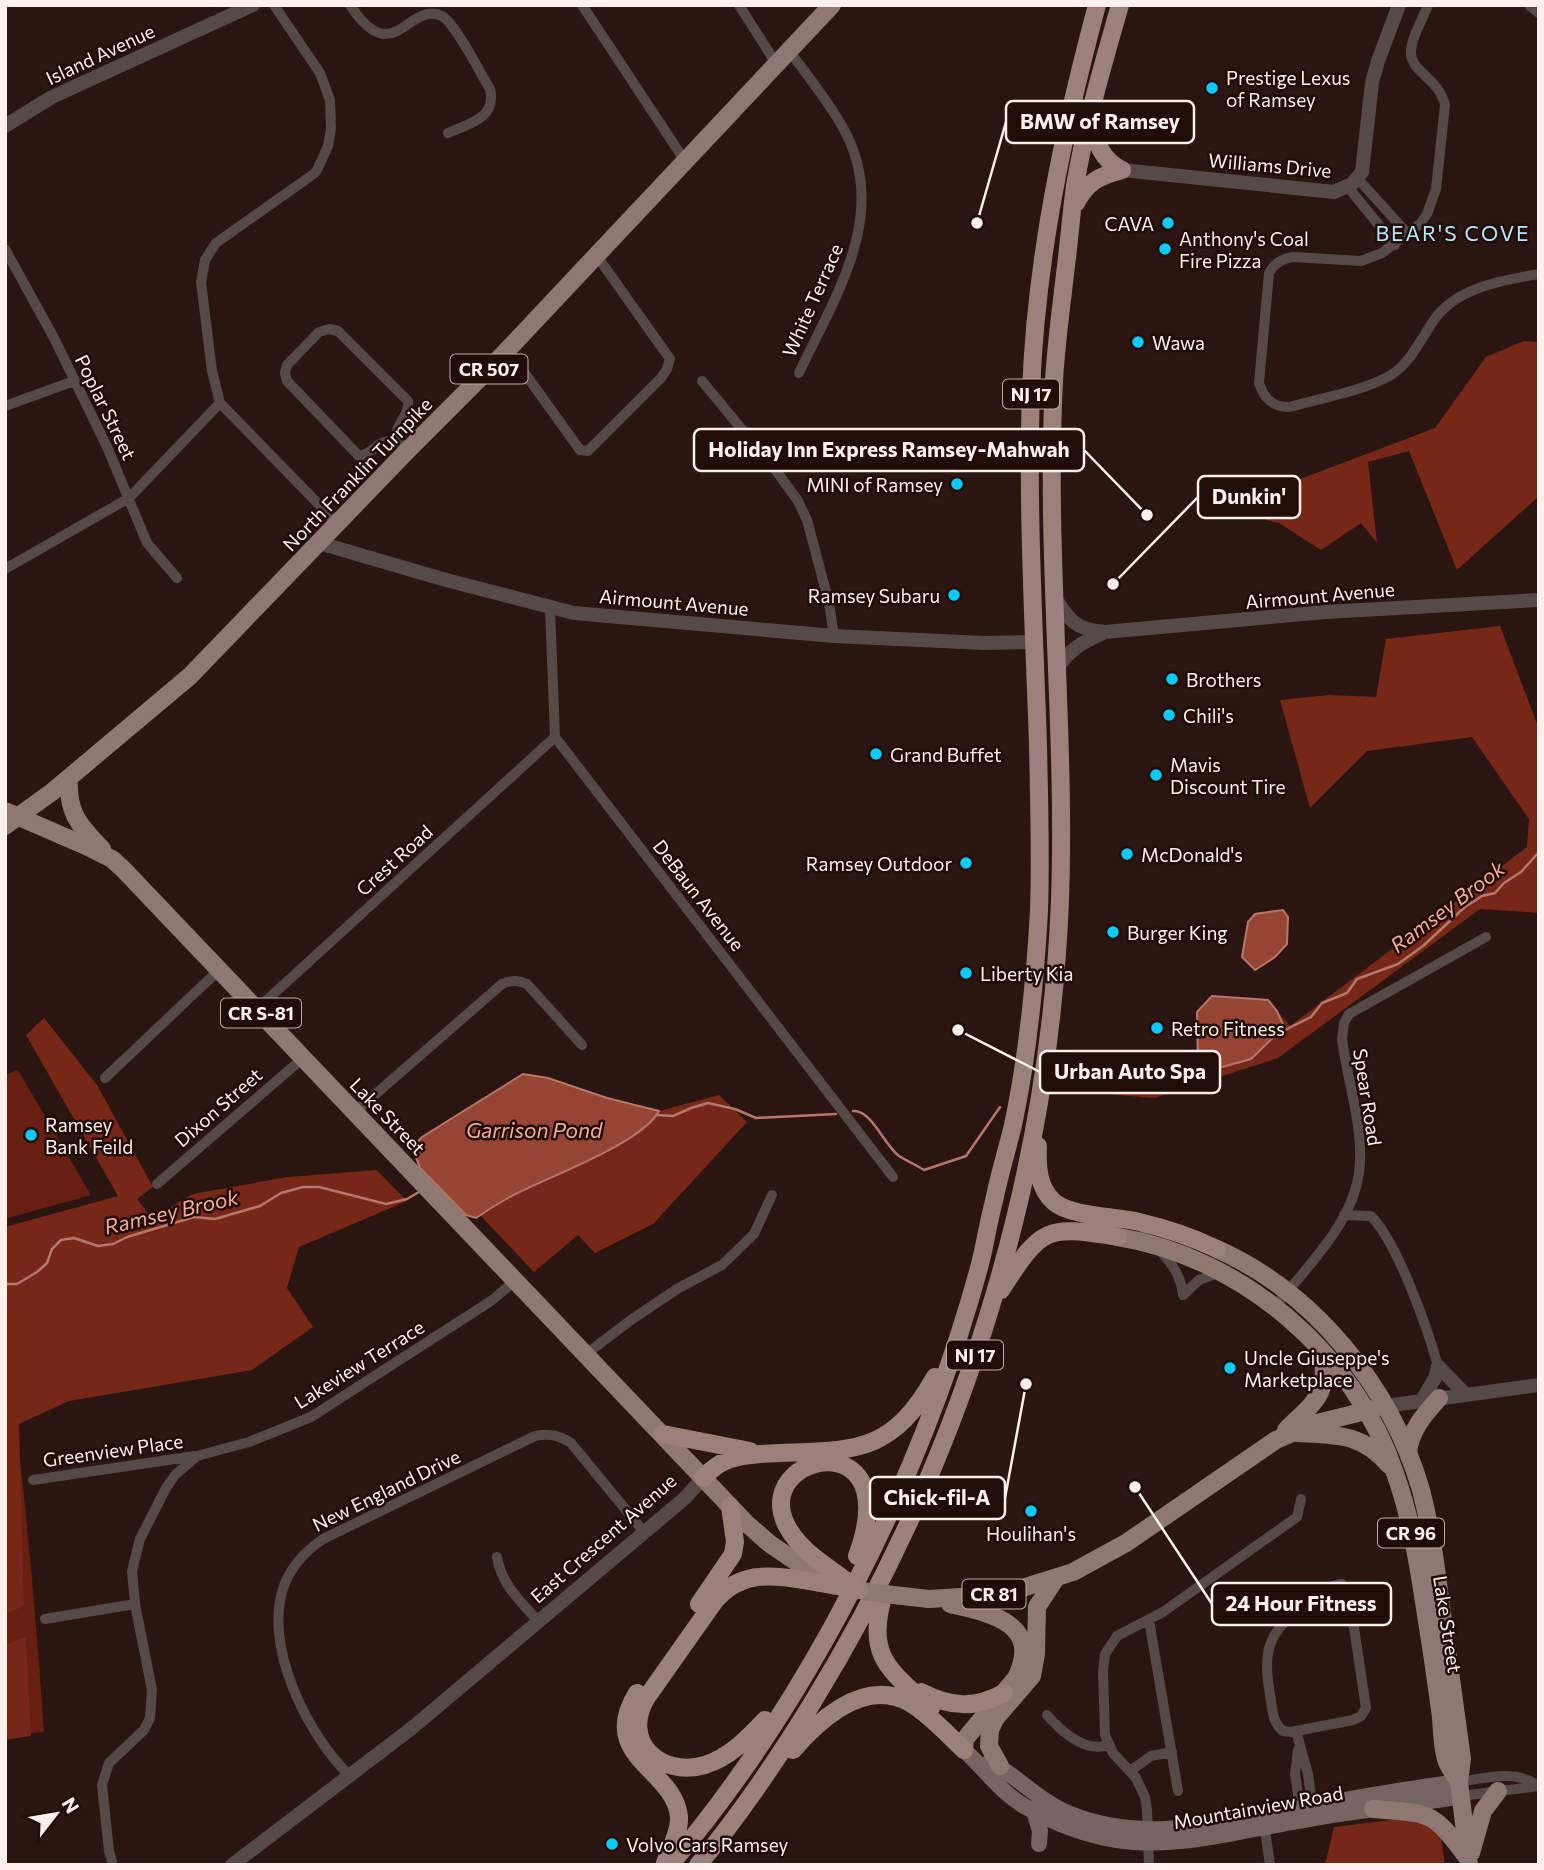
<svg xmlns="http://www.w3.org/2000/svg" width="1544" height="1870" viewBox="0 0 1544 1870" font-family="Commissioner,sans-serif">
<style>
.green{fill:#661f10}
.forest{fill:#772717}
.water{fill:#964433;stroke:#b5786b;stroke-width:2}
.lines{fill:none;stroke-linecap:round;stroke-linejoin:round}
.stream{stroke:#b5786b;stroke-width:2.5}
.minor{stroke:#564a47;stroke-width:10}
.tertiary{stroke:#564a47;stroke-width:14}
.secondary{stroke:#776460;stroke-width:16}
.primary{stroke:#907872;stroke-width:18}
.trunk{stroke:#9c817a;stroke-width:18}
.primary-bridge{stroke:#907872;stroke-width:18}
.trunk-bridge{stroke:#9c817a;stroke-width:18}
.poi-dot{fill:#0acafa;stroke:#210c08;stroke-width:2.5}
.labels{text-anchor:middle;dominant-baseline:central;stroke-width:5;stroke-linejoin:round;paint-order:stroke}
.shield{fill:#210c08;stroke:#bcaca8;stroke-width:2}
.shield-label{font-size:18px;font-weight:bold;fill:#fef0ed}
.street-label{font-size:19px;fill:#fef0ed;stroke:#210c08}
.poi-label{font-size:19px;fill:#fef0ed;stroke:#210c08;text-anchor:start}
.neighbourhood-label{font-size:21px;letter-spacing:2px;fill:#b3e7fb;stroke:#210c08}
.water-label{font-size:21px;font-style:italic;fill:#f3ac9c;stroke:#210c08}
.leader{fill:none;stroke:#fef0ed;stroke-width:2.5}
.callout-dot{fill:#fef0ed;stroke:#210c08;stroke-width:2.5}
.callout{fill:#210c08;stroke:#fef0ed;stroke-width:2.5}
.callout-label{font-size:21px;text-anchor:middle;font-weight:bold;fill:#fef0ed}
</style>
<rect width="100%" height="100%" fill="#2b1510"/>
<!-- green -->
<path class="green" d="M18 1070 91 1195 5 1219V1075Z
M5 1339C23 1469 35 1600 44 1732L5 1736Z"/>
<!-- forest -->
<path class="forest" d="M1524 341 1539 342V496L1457 570 1409 451 1368 462 1377 543 1361 523 1321 550 1279 523 1266 520 1269 491 1435 428 1486 357Z
M1500 626 1539 729V913L1480 909 1278 1058 1154 1098 1062 1090 1198 1065 1197 1012 1212 996 1268 1000 1290 1026 1527 847 1529 819 1472 737 1367 751 1310 808 1280 700 1328 695 1376 697 1386 639Z
M44 1018 97 1085 153 1187 137 1199 152 1218 193 1194 288 1177 377 1170 407 1201 299 1247 287 1288 313 1327 252 1370 69 1401 19 1424 24 1606 5 1614V1227L118 1196 26 1035Z
M523 1074 548 1078 607 1098 659 1111 719 1095 747 1122 653 1224 595 1253 578 1235 534 1272 424 1156Z
M26 1637 31 1736 5 1740V1645Z
M1408 1818 1440 1831 1445 1865H1325L1334 1827Z"/>
<!-- water -->
<path class="water" d="M1283 910 1288 917 1287 944 1275 957 1255 970 1242 957 1248 922 1255 914Z
M1212 996 1268 1000 1277 1011 1284 1027 1251 1059 1215 1069 1198 1065 1197 1012Z
M523 1074 548 1078 607 1098 659 1111C642 1144 544 1178 508 1198 497 1204 486 1211 476 1218L466 1215 420 1168 412 1147 422 1137Z"/>
<g class="lines">
<!-- stream -->
<path class="stream" d="M1279 1033 1311 1017 1322 1003 1347 993 1357 979 1398 964 1423 946 1465 907 1482 896 1495 893 1504 883 1521 872 1539 852
M1061 1081C1109 1085 1157 1084 1202 1065
M853 1111C871 1109 884 1145 899 1156 907 1161 916 1165 924 1170L966 1156 1000 1107
M657 1115 673 1116 691 1108 708 1103 735 1109 756 1118 836 1114
M5 1284H17L37 1272 47 1263 52 1249 61 1240 74 1238 98 1246 113 1244 127 1237 194 1217 215 1219 260 1206 281 1193 303 1187H319L386 1204 407 1199 419 1192"/>
<!-- minor -->
<path class="minor" d="M274 5 320 73 330 100 331 129 328 146 318 168 315 173 216 243 205 260 201 282 212 371 220 403 337 523
M350 5C394 72 408 0 442 16 456 24 480 73 490 89 497 118 469 124 448 133
M582 5 685 161
M739 5 777 65
M1428 5C1423 19 1410 39 1411 54 1412 72 1439 79 1445 105L1436 189 1427 214 1420 224 1382 253 1361 261 1293 257C1281 259 1275 263 1269 273L1259 383C1264 399 1273 407 1289 407 1321 398 1364 391 1391 375 1411 362 1421 339 1434 320 1456 288 1502 280 1539 274
M1529 5 1539 13
M790 52C808 76 827 100 842 126 892 212 835 296 799 373
M1358 179 1408 234
M1348 187 1395 245
M5 249 54 338 108 449 147 543 177 578
M508 350 580 450 588 451 661 378 667 369 670 359 597 256
M702 381 777 472 798 501 807 520 829 603 834 636
M5 406 74 381
M397 441C376 439 377 452 359 456L287 381 285 373 287 365 319 332 329 329 338 331 408 401C410 424 382 426 407 451
M5 569 129 498 220 403
M550 608 555 737 893 1177
M257 1009 555 737
M105 1078 219 970
M355 1112 502 984C512 980 517 980 527 984L582 1045
M157 1184 303 1058
M1344 1215 1371 1216C1398 1244 1427 1327 1438 1366
M1159 1250C1172 1263 1181 1276 1183 1295
M1183 1295 1199 1280 1220 1272
M1275 1307C1308 1265 1358 1219 1360 1162 1362 1123 1347 1078 1342 1039L1344 1023 1349 1014 1486 937
M586 1354 631 1320 677 1289 722 1265 754 1234 772 1195
M33 1480 195 1456
M497 1557C501 1584 521 1602 539 1622
M1342 1584 1349 1594 1366 1708 1361 1716 1353 1720 1291 1732 1283 1731C1273 1723 1273 1713 1271 1701 1262 1650 1266 1633 1308 1602 1319 1594 1328 1585 1342 1584Z
M45 1619 135 1604
M1149 1620 1178 1791
M1047 1715C1061 1731 1084 1753 1108 1745
M1296 1731 1308 1774 1313 1811
M1298 1750 1295 1774 1301 1813
M1130 1771 1151 1756 1172 1752
M351 1777C307 1735 261 1643 285 1583 293 1564 307 1550 323 1539L535 1436C549 1433 559 1435 571 1443L644 1532
M1459 1782C1486 1778 1515 1769 1539 1786
M1461 1796 1539 1786
M1264 1823 1270 1865
M113 1865 109 1851 102 1785 109 1763 144 1730 150 1718 152 1690 135 1604 132 1571 140 1539 166 1488 175 1475 197 1456 249 1442 311 1417 491 1301 516 1280
M1149 1865 1147 1810 1145 1797 1136 1778 1113 1753 1105 1735 1103 1671 1105 1654 1117 1636 1163 1612 1297 1517 1301 1499"/>
<!-- tertiary -->
<path class="tertiary" d="M5 126 52 97 253 5
M1122 170 1334 192 1352 184 1362 172 1372 83 1378 61 1399 5
M319 543 446 580 574 613 834 636 984 643 1035 642
M1054 596C1069 620 1075 630 1105 632L1326 612 1539 600
M1056 670C1069 650 1082 642 1103 633
M1438 1366 1466 1395
M1422 1400 1435 1378 1438 1366
M1385 1406 1539 1385
M232 1865 412 1728 685 1498 703 1478"/>
<!-- secondary -->
<path class="secondary" d="M964 1750C985 1769 1001 1793 1026 1807 1130 1867 1201 1837 1309 1819 1359 1810 1410 1805 1461 1796
M990 1761C1018 1777 1040 1802 1070 1814 1147 1845 1223 1821 1301 1808 1353 1798 1406 1789 1459 1782
M1034 1811 1040 1831 1039 1844"/>
<!-- primary -->
<path class="primary" d="M69 778C67 813 79 825 102 849
M5 811 86 846 112 859 123 869 746 1523 770 1544 810 1571
M5 826 52 792 190 676 407 451 497 361 832 5
M1118 1237C1242 1257 1355 1354 1395 1473 1413 1523 1420 1576 1428 1628 1433 1658 1437 1688 1441 1717 1442 1731 1442 1746 1446 1759 1448 1767 1455 1775 1459 1782
M1217 1249C1315 1293 1391 1387 1421 1490 1431 1528 1436 1567 1441 1606 1448 1657 1455 1708 1462 1759L1459 1782 1469 1865
M1286 1430C1315 1401 1331 1394 1321 1350
M1297 1433C1336 1435 1362 1433 1389 1465
M1408 1452C1411 1429 1424 1415 1439 1398
M929 1599 976 1596 1016 1590 1073 1572 1126 1543 1276 1440 1313 1424 1374 1409
M950 1604C989 1613 1043 1623 1016 1678L965 1739 964 1750
M1000 1766 989 1746 990 1730 995 1719 1032 1676 1036 1654 1037 1607 1056 1578
M1373 1809C1430 1814 1431 1809 1466 1856
M1471 1853 1483 1811 1498 1791"/>
<!-- trunk -->
<path class="trunk" d="M1094 121C1096 144 1101 159 1122 170
M1076 203C1087 182 1099 176 1122 170
M1038 1146C1037 1166 1038 1188 1054 1202 1072 1217 1115 1216 1139 1222 1165 1228 1192 1237 1217 1249
M1001 1290C1042 1227 1045 1225 1118 1237
M663 1434 750 1451
M703 1478C720 1459 736 1456 760 1454 847 1449 888 1461 935 1377
M815 1558C701 1466 915 1400 857 1556
M884 1593C866 1656 887 1668 931 1708
M699 1604 733 1554 735 1542 730 1506
M921 1692C950 1707 975 1709 1004 1693
M637 1693C597 1757 675 1769 679 1817 680 1832 670 1849 665 1863
M765 1720C748 1738 730 1757 705 1765 660 1778 620 1741 647 1697L714 1602C738 1572 769 1574 803 1580
M793 1750C820 1719 865 1677 910 1703 930 1715 947 1734 964 1750
M670 1865C810 1700 922 1477 979 1268 985 1246 988 1223 994 1201 999 1176 1007 1150 1013 1125 1028 1055 1035 982 1039 911 1041 855 1039 800 1038 744 1034 627 1027 509 1031 391 1036 259 1063 132 1097 5
M698 1865C740 1815 777 1760 811 1705 960 1463 1049 1184 1060 900 1066 727 1045 553 1054 381 1056 345 1061 309 1065 274 1069 244 1071 215 1075 186 1085 125 1103 65 1120 5"/>
<!-- primary-bridge -->
<path class="primary-bridge" d="M810 1571 867 1592 929 1599"/>
<!-- trunk-bridge -->
<path class="trunk-bridge" d="M815 1558 856 1588
M803 1580 859 1590"/>
</g>
<!-- markers -->
<g class="poi-dot">
<circle cx="1212" cy="88" r="7"/>
<circle cx="1168" cy="223" r="7"/>
<circle cx="1165" cy="249" r="7"/>
<circle cx="1138" cy="342" r="7"/>
<circle cx="957" cy="484" r="7"/>
<circle cx="954" cy="595" r="7"/>
<circle cx="1172" cy="679" r="7"/>
<circle cx="1169" cy="715" r="7"/>
<circle cx="876" cy="754" r="7"/>
<circle cx="1156" cy="775" r="7"/>
<circle cx="1127" cy="854" r="7"/>
<circle cx="966" cy="863" r="7"/>
<circle cx="1113" cy="932" r="7"/>
<circle cx="966" cy="973" r="7"/>
<circle cx="1157" cy="1028" r="7"/>
<circle cx="31" cy="1135" r="7"/>
<circle cx="1230" cy="1368" r="7"/>
<circle cx="1031" cy="1511" r="7"/>
<circle cx="612" cy="1844" r="7"/>
</g>
<g class="labels">
<!-- shield labels -->
<g class="shield">
<rect x="450.5" y="354.5" width="77" height="29" rx="5"/>
<rect x="1003" y="379.5" width="56" height="29" rx="5"/>
<rect x="221" y="998.5" width="80" height="29" rx="5"/>
<rect x="947" y="1340.5" width="56" height="29" rx="5"/>
<rect x="1378" y="1518.5" width="66" height="29" rx="5"/>
<rect x="962.5" y="1579.5" width="63" height="29" rx="5"/>
</g>
<g class="shield-label">
<text x="489" y="369">CR 507</text>
<text x="1031" y="394">NJ 17</text>
<text x="261" y="1013">CR S-81</text>
<text x="975" y="1355">NJ 17</text>
<text x="1411" y="1533">CR 96</text>
<text x="994" y="1594">CR 81</text>
</g>
<!-- street labels -->
<g class="street-label">
<text transform="translate(100 54) rotate(-25)">Island Avenue</text>
<text transform="translate(1270 165) rotate(5)">Williams Drive</text>
<text transform="translate(812 300) rotate(-66)">White Terrace</text>
<text transform="translate(106 407) rotate(64)">Poplar Street</text>
<text transform="translate(357 474) rotate(-46)">North Franklin Turnpike</text>
<text transform="translate(1320 595) rotate(-5)">Airmount Avenue</text>
<text transform="translate(674 602) rotate(5)">Airmount Avenue</text>
<text transform="translate(394 860) rotate(-42)">Crest Road</text>
<text transform="translate(699 895) rotate(52)">DeBaun Avenue</text>
<text transform="translate(1368 1097) rotate(81)">Spear Road</text>
<text transform="translate(218 1107) rotate(-41)">Dixon Street</text>
<text transform="translate(388 1116) rotate(46)">Lake Street</text>
<text transform="translate(359 1364) rotate(-32)">Lakeview Terrace</text>
<text transform="translate(113 1450) rotate(-8)">Greenview Place</text>
<text transform="translate(386 1490) rotate(-26)">New England Drive</text>
<text transform="translate(603 1538) rotate(-41)">East Crescent Avenue</text>
<text transform="translate(1448 1624) rotate(81)">Lake Street</text>
<text transform="translate(1258 1807) rotate(-10)">Mountainview Road</text>
</g>
<!-- poi labels -->
<g class="poi-label">
<text x="1226" y="77">Prestige Lexus<tspan x="1226" dy="22">of Ramsey</tspan></text>
<text x="1154" y="223" text-anchor="end">CAVA</text>
<text x="1179" y="238">Anthony's Coal<tspan x="1179" dy="22">Fire Pizza</tspan></text>
<text x="1152" y="342">Wawa</text>
<text x="943" y="484" text-anchor="end">MINI of Ramsey</text>
<text x="940" y="595" text-anchor="end">Ramsey Subaru</text>
<text x="1186" y="679">Brothers</text>
<text x="1183" y="715">Chili's</text>
<text x="890" y="754">Grand Buffet</text>
<text x="1170" y="764">Mavis<tspan x="1170" dy="22">Discount Tire</tspan></text>
<text x="1141" y="854">McDonald's</text>
<text x="952" y="863" text-anchor="end">Ramsey Outdoor</text>
<text x="1127" y="932">Burger King</text>
<text x="980" y="973">Liberty Kia</text>
<text x="1171" y="1028">Retro Fitness</text>
<text x="45" y="1124">Ramsey<tspan x="45" dy="22">Bank Feild</tspan></text>
<text x="1244" y="1357">Uncle Giuseppe's<tspan x="1244" dy="22">Marketplace</tspan></text>
<text x="1031" y="1533" text-anchor="middle">Houlihan's</text>
<text x="626" y="1844">Volvo Cars Ramsey</text>
</g>
<!-- neighbourhood labels -->
<g class="neighbourhood-label">
<text x="1453" y="232">BEAR'S COVE</text>
</g>
<!-- water labels -->
<g class="water-label">
<text transform="translate(1447 906) rotate(-37)">Ramsey Brook</text>
<text x="534" y="1129">Garrison Pond</text>
<text transform="translate(171 1211) rotate(-13)">Ramsey Brook</text>
</g>
</g>
<!-- callouts -->
<path class="leader" d="M977 223L1006 122M1147 515L1084 450M1113 584L1198 497M958 1030L1040 1072M1026 1384L1005 1498M1135 1487L1212 1604"/>
<g class="callout-dot">
<circle cx="977" cy="223" r="7"/>
<circle cx="1147" cy="515" r="7"/>
<circle cx="1113" cy="584" r="7"/>
<circle cx="958" cy="1030" r="7"/>
<circle cx="1026" cy="1384" r="7"/>
<circle cx="1135" cy="1487" r="7"/>
</g>
<g class="callout">
<rect x="1006" y="101" width="188" height="42" rx="7"/>
<rect x="694" y="429" width="390" height="42" rx="7"/>
<rect x="1198" y="476" width="102" height="42" rx="7"/>
<rect x="1040" y="1051" width="180" height="42" rx="7"/>
<rect x="870" y="1477" width="135" height="42" rx="7"/>
<rect x="1212" y="1583" width="179" height="42" rx="7"/>
</g>
<g class="callout-label">
<text x="1100" y="129">BMW of Ramsey</text>
<text x="889" y="457">Holiday Inn Express Ramsey-Mahwah</text>
<text x="1249" y="504">Dunkin'</text>
<text x="1130" y="1079">Urban Auto Spa</text>
<text x="937" y="1505">Chick-fil-A</text>
<text x="1301" y="1611">24 Hour Fitness</text>
</g>
<!-- border -->
<rect width="1544" height="1870" fill="none" stroke="#fef0ed" stroke-width="14"/>
<!-- north arrow -->
<g transform="translate(56 1814) rotate(59)" stroke="#210c08" stroke-width="5" paint-order="stroke">
<path d="M0-5L12 26L0 18L-12 26Z" fill="#fef0ed"/>
<text y="-10" font-size="19" font-weight="bold" text-anchor="middle" fill="#fef0ed">N</text>
</g>
</svg>
